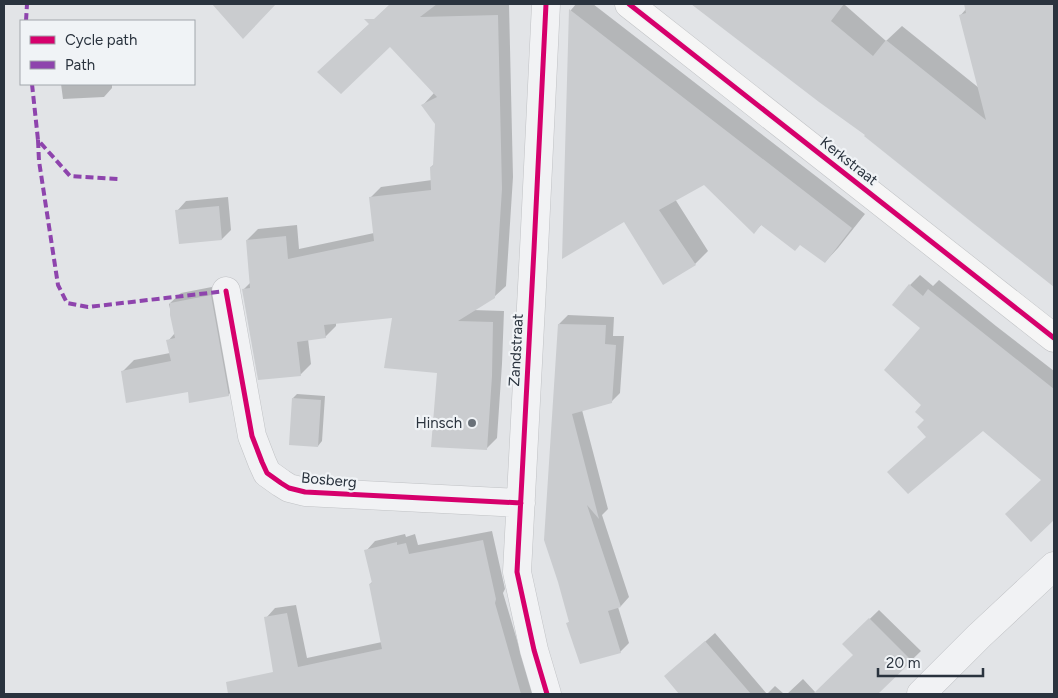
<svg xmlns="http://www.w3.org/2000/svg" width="1058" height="698" viewBox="0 0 1058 698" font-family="Figtree,sans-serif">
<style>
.shadow{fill:#0003}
.building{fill:#cacccf}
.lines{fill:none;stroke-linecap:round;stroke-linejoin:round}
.street-casing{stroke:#c0c2c5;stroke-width:29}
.secondary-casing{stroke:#c0c2c5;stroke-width:29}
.street{stroke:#f1f2f4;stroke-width:28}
.secondary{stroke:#f6f6f6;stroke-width:28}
.quiet{stroke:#8e44ad;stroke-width:4;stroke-dasharray:8 4;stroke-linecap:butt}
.cycleway-casing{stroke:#f0f3f6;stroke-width:8}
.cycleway{stroke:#d6006c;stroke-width:5}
.poi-dot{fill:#6a7179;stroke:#f0f3f6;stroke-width:2}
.labels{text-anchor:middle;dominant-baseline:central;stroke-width:4.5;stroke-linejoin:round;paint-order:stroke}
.street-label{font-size:15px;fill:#2a333e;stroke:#f0f3f6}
.poi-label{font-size:15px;fill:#2a333e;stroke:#f0f3f6;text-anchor:end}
</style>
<rect width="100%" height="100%" fill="#e2e4e7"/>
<!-- shadow -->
<path class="shadow" d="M214 4H275L243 37Z
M391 4H509L513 177 506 286 494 297 473 310 504 311 502 364 497 438 486 449 438 372 393 316 336 322V326L325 337 308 339 311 364 300 375 243 290 251 282 247 240 258 229 297 225 299 249 374 233 370 198 381 187 432 180 431 167 434 164 436 124 423 105 434 93 390 45 330 61Z
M576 4H593L865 214 838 248 825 262 801 244 762 224 754 232 704 183 675 199 708 251 695 264 625 220 563 257 571 10Z
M692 4H846L845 5 886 41 902 26 979 88 960 16 966 9 965 4H1054V286L866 135Z
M61 84H112V88L104 97 63 99Z
M228 197 231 230 222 239 177 211 186 201Z
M920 275 933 286 939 280 996 326 1054 371V518L1031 540 1043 480 983 430 928 436 926 420 922 405V327L910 285Z
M222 285 240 383 228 395 189 390 123 371 134 360 170 353 168 341 175 333 169 304 181 293Z
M568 315 614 317 613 336H624L620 393 611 402 582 410 608 509 602 515 629 597 621 606 618 607 629 643 620 652 567 624 570 621 559 324Z
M297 394 325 396 322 441 318 446 293 398Z
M492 531 505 589 503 593 533 694H278L266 618 275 608 296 605 307 658 382 642 370 584 373 581 366 551 375 541 405 534 406 537 415 534 418 545Z
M879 610 921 651 877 694H787L803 679 816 693 854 655 844 644Z
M715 633 767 694 775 686 784 694H681L666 676Z"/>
<!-- building -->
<path class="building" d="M212 4H276L243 39Z
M390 4H437L420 17 498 15 502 189 495 298 458 321 493 322 492 376 487 450 431 447 437 373 384 368 392 318 324 325 326 338 297 342 301 376 258 380 242 289 250 288 246 240 286 236 288 259 374 241 369 197 431 190 430 167 433 166 435 124 421 105 437 97 390 47 341 94 317 72 369 24 364 19H374Z
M691 4H844L831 21 873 56 886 40 986 120 959 15 966 13 964 4H1054V287L974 224 864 136 865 135 819 102Z
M569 9 852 228 825 263 800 245 795 251 761 225 754 234 704 185 659 210 696 265 663 285 624 222 562 259Z
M219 206 222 240 179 244 175 210Z
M909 284 923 296 928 289 1054 389V520L1031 542 1005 514 1041 480 983 431 908 494 887 472 926 437 917 427 924 420 915 412 921 405 884 370 920 328 892 305Z
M211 295 229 396 189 403 188 392 126 403 121 371 171 361 166 340 175 338 170 315V303Z
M558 324 606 325 605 344 616 345 612 403 572 414 599 519 587 505 621 607 608 611 621 653 580 664 566 623 569 622 558 582 544 540Z
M292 398 321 400 318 447 289 445Z
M483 540 496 599 495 603 521 694H228L226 682 273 672 264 617 287 613 298 667 382 649 369 584 372 583 364 550 397 542V545L406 543 409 554Z
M869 618 912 661 878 694H813L853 655 842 644Z
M705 641 751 694H679L664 676Z"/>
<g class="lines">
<!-- street casing -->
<g class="street-casing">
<path id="street" d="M546 4 534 249 517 572 534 650 547 694
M226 291 252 436 262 462 267 473 281 483 289 488 305 492 521 503
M921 694 979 636 1054 566"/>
</g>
<!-- secondary casing -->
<g class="secondary-casing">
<path id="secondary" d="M629 4 1054 338"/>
</g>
<!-- street -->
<use href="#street" class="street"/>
<!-- secondary -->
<use href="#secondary" class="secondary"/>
<!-- quiet -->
<path class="quiet" d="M26 21 27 4
M32 84 38 140 70 176 118 179
M38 140 39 161 58 285 67 303 88 307 226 291"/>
<!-- cycleway casing -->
<g class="cycleway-casing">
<path id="cycleway" d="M546 4 534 249 517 572 534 650 547 694
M629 4 1054 338
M226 291 252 436 262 462 267 473 281 483 289 488 305 492 521 503"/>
</g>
<!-- cycleway -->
<use href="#cycleway" class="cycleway"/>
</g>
<!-- markers -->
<circle class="poi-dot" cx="472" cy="423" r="5"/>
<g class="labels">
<!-- street labels -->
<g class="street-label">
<text transform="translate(849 161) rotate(38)">Kerkstraat</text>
<text transform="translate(516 350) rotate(-87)">Zandstraat</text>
<text transform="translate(329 480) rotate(5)">Bosberg</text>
</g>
<!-- poi labels -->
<g class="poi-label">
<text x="462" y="423">Hinsch</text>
</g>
</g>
<!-- border -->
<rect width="1058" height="698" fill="none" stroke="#2a333e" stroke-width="10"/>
<!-- legend -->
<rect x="20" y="20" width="175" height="65" fill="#f0f3f6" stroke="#a1a6ac"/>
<rect x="30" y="36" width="25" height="8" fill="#d6006c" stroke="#a1a6ac"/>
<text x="65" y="45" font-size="15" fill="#2a333e">Cycle path</text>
<rect x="30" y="61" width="25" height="8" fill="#8e44ad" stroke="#a1a6ac"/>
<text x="65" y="70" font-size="15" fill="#2a333e">Path</text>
<!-- scale -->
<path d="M878 668v8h105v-8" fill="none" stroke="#2a333e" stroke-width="2.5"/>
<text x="886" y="668" font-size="15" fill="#2a333e" stroke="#f0f3f6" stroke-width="4" paint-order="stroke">20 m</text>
</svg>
